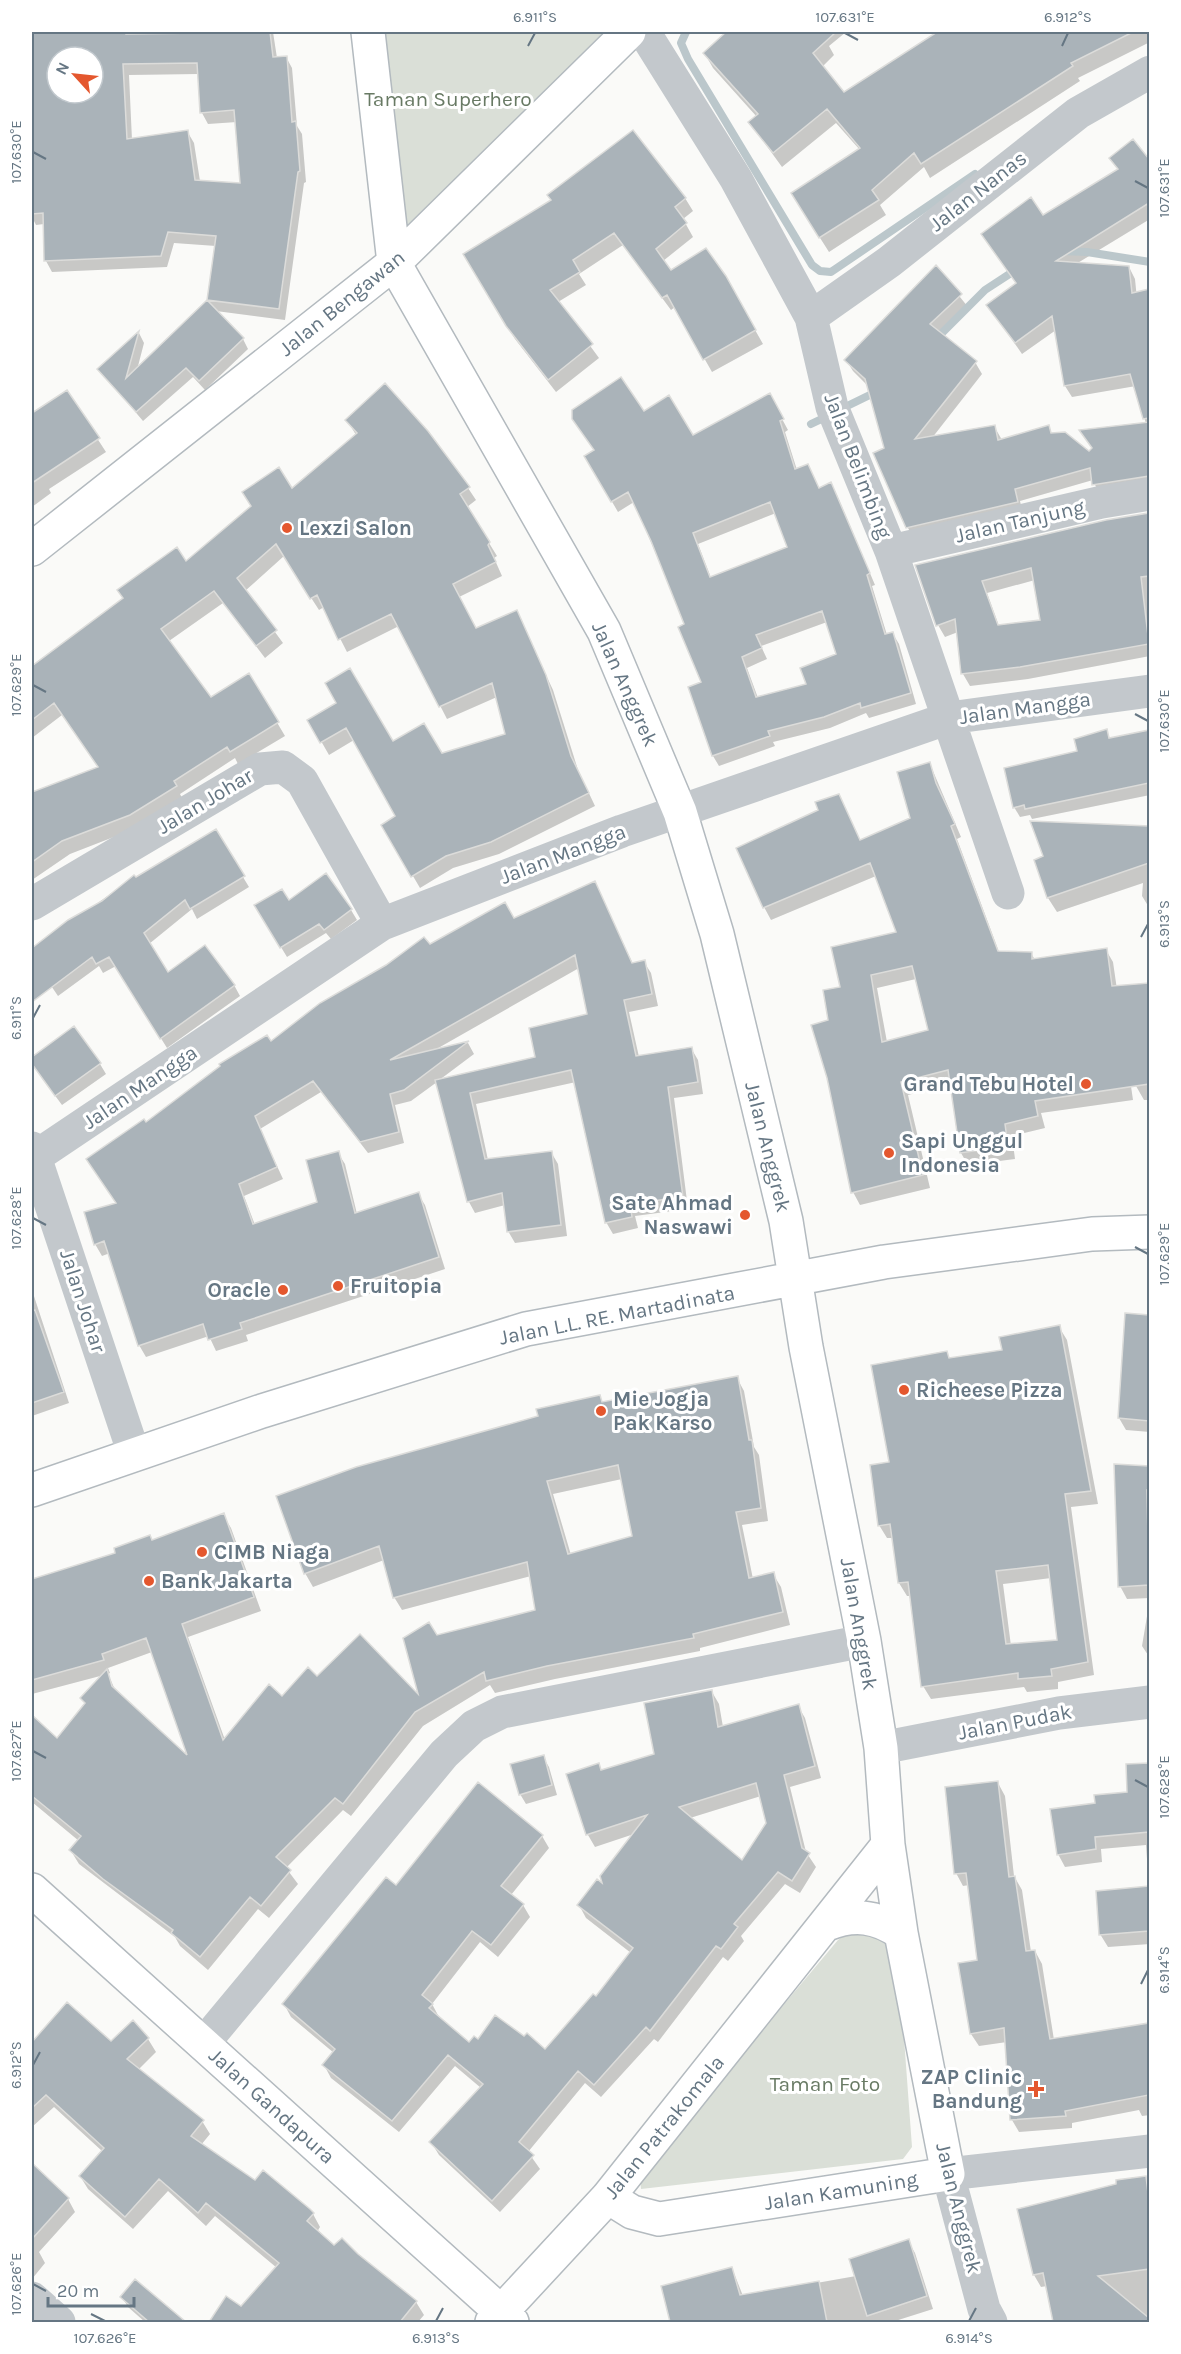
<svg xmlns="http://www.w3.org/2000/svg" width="1181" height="2354" viewBox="0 0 1181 2354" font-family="Karla,sans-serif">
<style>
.green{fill:#dadfd7}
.shadow{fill:#0003;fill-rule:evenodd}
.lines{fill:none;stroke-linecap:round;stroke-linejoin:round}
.stream{stroke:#bbc7cb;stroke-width:8}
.building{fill:#aab3b9;stroke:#dcdcda;stroke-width:1.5;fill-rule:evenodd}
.secondary-casing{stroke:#b3babf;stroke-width:36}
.street{stroke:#c3c8cc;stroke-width:33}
.secondary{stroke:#fff;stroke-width:33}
.ticks{fill:none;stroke:#657683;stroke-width:2}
.poi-dot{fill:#e4572e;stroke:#fff;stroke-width:2}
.labels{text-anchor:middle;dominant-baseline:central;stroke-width:6;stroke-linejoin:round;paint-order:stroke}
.park-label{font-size:21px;fill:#687a64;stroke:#fff}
.street-label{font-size:21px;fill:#657683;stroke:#fff}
.poi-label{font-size:21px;font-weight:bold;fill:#657683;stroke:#fff;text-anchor:start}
.neatline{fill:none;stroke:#657683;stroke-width:2}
.ticks-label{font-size:15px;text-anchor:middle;fill:#657683}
</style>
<rect width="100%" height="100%" fill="#fafaf8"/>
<!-- green -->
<path class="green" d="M374 32H612L395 242Z
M854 1927 897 1943 912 2147 903 2159 641 2189 640 2176 838 1940Z"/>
<!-- shadow -->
<path class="shadow" d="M32 32H273L277 58 286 57 292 68 297 126 302 134 306 182 304 183 285 320 216 311 243 339 248 349 205 390 193 377 143 421 99 369 139 333 144 343 137 370 208 300 216 246 174 243 167 267 52 272 46 261 44 224 36 225 32 217ZM57 57H93V93H57ZM199 74 202 113 208 124 237 122 242 184 200 181 194 143 187 131 132 140 129 75Z
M728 32H846L829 46 834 55 822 67 844 94 935 35 932 32H1150V42L1078 78 1080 81 930 178 924 167 880 205 886 215 829 252 801 208 860 150 836 123 782 167 750 123 757 117 713 68 705 54Z
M1133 141 1150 162V219L1076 264 1129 267 1135 279 1142 349 1150 327V488L1100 496 1093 480 1020 501 1023 514 914 539 908 528 868 386 853 371 846 360 936 267 968 307 939 333 975 362 982 374 932 438 994 426 1002 440 1048 427 1053 435 1089 453 1093 449 1081 432 1146 424 1136 386 1072 397 1065 386 1056 330 1022 354 988 305 1017 284 1043 217 1118 170 1111 159Z
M685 198 693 211 683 219 693 237 663 261 671 272 725 277 763 344 712 372 675 307 671 310 623 245 579 274 586 285 558 302 599 358 556 392 515 339 465 255Z
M67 392 106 452 49 489 51 493 32 507V429Z
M769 395 788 430 785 432 797 470 819 489 831 484 837 495 875 585 872 586 887 635 893 634 899 644 916 704 869 718 866 713 830 728 773 742 775 746 719 766 713 756 703 683 686 625 634 502 618 512 586 457 643 413 693 437ZM776 513 789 548 711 578 698 544ZM827 622 837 655 808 685 758 698 747 668 767 659 761 646Z
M347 420 468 488 476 500 467 507 497 556 494 558 502 576 459 597 476 630 516 611 553 690 578 770 595 806 499 854 453 868 420 888 383 825 397 817 354 740 329 755 309 720 338 703 392 743 441 755 507 735 497 697 447 719 399 626 347 652 324 607 319 610 284 556 245 591 283 643 265 658 223 603 169 641 211 699 249 675 285 736 238 764 235 758 180 794 183 800 137 828 70 854 32 880V794L99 768 62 715 32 738V668L124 599 186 563 291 490 356 435Z
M1150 515V656L1028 679 970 686 963 674 958 632 945 637 938 625 917 566 1106 522ZM1035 580 1041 621 999 626 987 593Z
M1106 731 1111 740 1150 731V795L1032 819 1030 815 1020 817 1014 807Z
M930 764 961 837 957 839 999 952 1031 953 1035 960 1106 950 1113 962 1133 1100 1041 1113 1045 1128 1012 1136 1015 1159 968 1165 961 1153 951 1084 908 1095 930 1188 860 1205 853 1192 829 1021 842 989 898 933 876 876 771 920 764 907 820 811 839 795 861 842 911 819ZM916 979 930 1031 887 1042 877 988Z
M1032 823 1150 828V909L1142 896 1143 883 1057 912 1048 898 1045 857Z
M215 831 249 887 197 919 192 909 149 944 168 974 234 985 240 996 167 1048 116 966 103 973 99 966 58 996 35 962 32 950 134 877 136 879Z
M594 883 633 964 644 962 651 973 658 1006 629 1012 639 1057 691 1048 698 1060 703 1094 674 1098 688 1209 635 1216 638 1228 613 1234 606 1222 576 1082 476 1104 488 1160 551 1152 558 1164 567 1236 515 1243 508 1231 505 1205 475 1213 469 1202 437 1082 411 1101 395 1105 404 1143 368 1153 321 1092 260 1129 283 1179 244 1196 255 1225 318 1203 338 1153 345 1164 357 1214 418 1194 425 1205 445 1269 246 1335 248 1341 216 1351 209 1336 146 1357 139 1345 110 1253 102 1256 95 1244 117 1204 145 1124 429 945 513 920ZM579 968 588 1015 537 1058 438 1081 474 1054 468 1043 433 1051Z
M289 903 351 910 357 920 331 939 326 933 287 957 256 906Z
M1150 986V1119L1147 1100H1144L1136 1086Z
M100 1064 106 1074 62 1105 42 1078Z
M32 1290 69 1403 32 1416Z
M1127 1315 1150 1316V1432L1126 1430 1119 1418Z
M1059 1327 1067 1340 1098 1504 1071 1507 1094 1675 1058 1682V1689L1027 1692 1024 1687 931 1699 923 1686 911 1596H907L899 1583 894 1538H887L879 1525 891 1463 946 1353 950 1360 1004 1351ZM1051 1578 1059 1641 1011 1646 1003 1584Z
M737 1378 744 1391 754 1447 759 1455 768 1521 742 1525 753 1579 773 1574 781 1587 790 1625 700 1648V1651L555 1679 495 1693 490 1685 423 1726 351 1816 343 1810 286 1868 298 1884 269 1918 258 1909 208 1970 180 1946 175 1937 79 1864 71 1851 79 1841 32 1802V1717L57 1740 86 1705 82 1698 104 1675 32 1694V1581L70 1571 223 1515 231 1528 261 1611 188 1637 225 1740 282 1698 317 1678 421 1699 437 1636 537 1611 531 1576 402 1610 394 1597 384 1560 313 1587 305 1573 540 1417 599 1397 603 1404ZM622 1479 633 1537 571 1555 553 1494ZM152 1652 191 1760 116 1692 108 1674 110 1673 108 1668Z
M1116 1466 1150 1468V1598L1127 1599 1120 1586Z
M1150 1598V1658L1142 1646Z
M712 1692 719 1704 723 1727 798 1706 805 1718 821 1778 790 1787 806 1852 816 1867 800 1893 785 1884 741 1936 744 1941 728 1961 723 1957 658 2042 654 2039 601 2097 585 2083 528 2152 540 2169 500 2212 439 2155 431 2142 481 2088 455 2066 399 2132 331 2078 324 2065 334 2053 291 2017 284 2004 397 1887 542 1836 549 1848 511 1895 523 1905 530 1917 498 1957 480 1942 432 2004 439 2017 469 2044 478 2042 545 2051 597 1998 631 1953 586 1918 579 1905 605 1888 634 1834 595 1847 588 1835 568 1775 598 1764 602 1772 656 1755ZM761 1796 767 1823 742 1862 690 1818Z
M543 1757 549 1767 557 1795 526 1804 520 1794Z
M1128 1765H1150V1944L1108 1947 1100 1934 1097 1892 1149 1888 1146 1845 1101 1849 1102 1862 1065 1867 1058 1854 1097 1805 1129 1793Z
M998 1783 1005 1796 1014 1876 1022 1890 1031 1952 1035 1951 1042 1964 1054 2040 1150 2024V2115L1142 2116 1139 2110 1072 2123V2128L1019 2132 1012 2120 1007 2042 979 2046 971 2034 979 1961 969 1885 963 1886 956 1873Z
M67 2004 111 2043 148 2039 156 2052 138 2070 202 2121 210 2134 201 2145 255 2182 313 2214 320 2227 317 2232 335 2247 357 2255 416 2302 424 2315 418 2322H211L226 2298 242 2308 277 2268 215 2216 206 2226 168 2191 133 2229 88 2189 80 2176 102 2151 54 2107 32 2127V2044Z
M32 2165 68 2199 75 2212 39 2252 45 2263 32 2279Z
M1145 2177 1150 2185V2322H1054L1047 2286 1041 2287 1034 2275Z
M908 2241 915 2253 933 2309 892 2322H672L663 2287 732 2268 743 2296 856 2276Z
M135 2281 184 2322H145L128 2307 122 2297Z"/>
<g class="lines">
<!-- stream -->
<path class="stream" d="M686 32 681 43 688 59 812 265 820 271 831 272 975 174
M1061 251 1087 252 1150 262
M934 341 985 290 1017 269
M841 409 878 391
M811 424 830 415"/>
</g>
<!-- building -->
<path class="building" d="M32 32H126V34L270 32 273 57 287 56 292 122 296 121 300 171 298 172 279 309 207 300 216 236 168 232 161 256 44 261 43 213 32 214ZM57 57H93V93H57ZM197 63 200 113 234 110 240 183 195 180 188 130 127 139 123 64Z
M726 32H836L813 53 844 92 937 32H1133L1071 63 1073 66 921 164 914 153 872 190 879 200 819 238 791 193 860 148 827 109 773 153 748 122 758 114 703 53Z
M633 130 686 198 675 207 687 223 656 249 671 270 706 248 726 276 756 330 703 360 667 295 662 298 614 233 573 260 580 272 550 290 593 344 548 380 506 326 463 254 551 200 547 195Z
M1133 139 1149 159V203L1056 261 1129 266 1132 293 1149 289V418L1143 419 1130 374 1064 386 1052 316 1015 343 986 305 1016 283 981 234 1031 197 1043 215 1118 169 1109 158Z
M936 265 962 294 930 324 977 361 915 439 995 425 998 440 1049 425 1051 433 1065 432 1089 451 1092 448 1079 430 1149 422V476L1092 485 1090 468 1015 489 1018 502 906 528 873 453 884 448 865 379 844 360Z
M207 300 244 338 199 381 186 368 136 412 97 369 139 331 126 378Z
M621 377 644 411 669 395 693 435 770 393 784 419 780 421 795 469 808 464 819 488 831 482 870 573 867 575 885 634 893 632 911 693 861 708 860 703 824 717 768 731 770 736 712 756 688 687 701 682 678 627 684 624 651 541 628 492 611 502 584 456 594 450 572 419V410ZM770 502 787 547 710 577 693 533ZM822 611 836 654 800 668 806 684 756 697 742 657 762 648 756 635Z
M385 383 428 431 470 487 460 494 490 542 488 545 496 562 453 584 476 628 517 610 546 675 571 756 589 793 491 842 446 856 411 877 381 825 395 816 346 728 320 743 307 720 336 703 325 683 350 668 393 741 424 723 442 753 505 734 492 683 439 707 391 614 338 640 317 595 310 599 276 544 237 578 277 630 256 646 214 591 161 629 211 697 249 673 279 722 230 752 227 747 174 781 177 786 130 815 62 841 32 862V792L98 767 54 703 32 720V666L123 598 117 590 177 547 186 561 251 506 242 492 279 467 292 488 357 433 345 420Z
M67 390 100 438 32 483V413Z
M1149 513V576L1141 577 1149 644 1020 667 961 674 955 619 936 626 915 565 1106 520ZM1031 568 1040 620 998 625 982 581Z
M1107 729 1109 738 1149 730V783L1025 809 1024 805 1013 808 1004 768 1077 751 1074 739Z
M930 762 936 783 955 824 951 826 998 951 1032 952V959L1107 948 1112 986 1149 983V1084L1035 1101 1038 1116 1005 1124 1008 1146 960 1153 948 1070 901 1082 923 1175 851 1193 827 1078 811 1025 828 1020 823 990 840 987 831 947 896 932 870 863 763 908 736 848 818 810 815 802 839 794 860 840 910 818 897 772ZM912 966 928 1030 882 1042 871 975Z
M1030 821 1149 826V863L1047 898 1034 860 1043 856Z
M216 829 245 876 190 909 185 900 144 933 168 972 205 945 235 985 160 1039 109 957 96 964 92 957 32 1002V948L68 920 102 901 134 875 136 877Z
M326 873 352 909 324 930 319 924 280 948 254 905 282 889 289 900Z
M595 881 632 963 645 960 652 994 624 1000 636 1056 692 1047 698 1082 668 1087 683 1197 630 1204 632 1217 605 1223 571 1070 470 1093 485 1159 552 1151 561 1225 507 1232 502 1193 467 1202 435 1080 535 1057 529 1028 587 1014 575 955 390 1060 469 1041 404 1090 390 1094 399 1132 360 1142 313 1081 255 1116 277 1167 239 1184 253 1224 317 1202 306 1160 339 1151 355 1213 419 1192 439 1257 240 1323 242 1329 208 1340 203 1324 138 1346 104 1241 94 1245 84 1212 116 1203 86 1159 144 1119 146 1122 220 1066 219 1064 267 1035 271 1041 320 1003 386 965 424 937 430 944 505 902 514 918Z
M74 1026 101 1063 55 1096 32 1064V1057Z
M35 1310 64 1392 32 1403V1311Z
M1125 1313 1149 1315V1421L1118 1418Z
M1060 1325 1091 1491 1065 1494 1088 1662 1051 1669 1052 1676 1018 1679V1673L921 1687 908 1582 898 1583 890 1524 878 1526 870 1465 889 1462 871 1365 947 1351 949 1358 1002 1350 999 1337ZM1048 1565 1057 1640 1006 1644 996 1571Z
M738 1376 749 1440H752L761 1508 736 1512 749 1578 774 1572 783 1612 693 1634 694 1638 547 1666 486 1681 484 1672 415 1712 343 1804 335 1798 276 1857 291 1870 261 1906 250 1897 200 1957 171 1933 173 1930 103 1879 69 1850 81 1836 32 1796V1715L57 1738 85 1703 80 1698 107 1669 112 1686 187 1755 146 1638 102 1654 104 1660 32 1680V1579L115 1553 114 1548 150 1535 152 1540 224 1513 254 1597 182 1624 223 1740 269 1684 282 1696 308 1667 317 1676 360 1634 418 1694 403 1638 429 1622 437 1635 535 1610 527 1562 393 1598 379 1546 304 1574 276 1496 356 1467 538 1416 536 1409 600 1395 602 1402ZM618 1465 632 1536 568 1554 547 1481Z
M1114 1464 1149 1466V1490H1147L1149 1585 1118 1587Z
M712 1690 718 1727 799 1704 815 1766 784 1775 802 1848 810 1853 792 1881 778 1872 734 1924 738 1927 721 1949 716 1946 650 2031 646 2027 594 2085 578 2071 519 2142 534 2155 492 2201 429 2142 483 2084 448 2055 392 2121 322 2065 335 2049 282 2004 386 1877 396 1885 478 1782 543 1835 501 1886 524 1904 491 1945 472 1931 422 1995 433 2004 429 2008 469 2042 474 2036 478 2039 495 2015 524 2036 527 2033 545 2049 593 1994 596 1996 633 1948 577 1905 597 1879 602 1883 600 1876 647 1815 586 1835 566 1774 599 1763 601 1770 654 1754 644 1703ZM756 1783 766 1823 742 1860 679 1807Z
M544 1755 552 1785 519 1795 510 1764Z
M1149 1763V1832L1095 1837 1096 1849 1057 1855 1050 1809 1095 1803 1094 1795 1127 1792 1126 1764Z
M998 1781 1009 1877 1015 1876 1026 1951 1035 1950 1050 2039 1149 2023V2095L1065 2111 1066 2116 1010 2120 1004 2028 970 2034 958 1963 977 1960 966 1873 954 1874 945 1787Z
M1149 1886V1931L1099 1935 1096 1891Z
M67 2002 111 2041 133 2020 149 2038 127 2059 204 2120 191 2136 255 2180 263 2170 310 2209 314 2213 307 2221 334 2245 342 2238 358 2254 417 2301 400 2322H209L226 2296 241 2306 279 2263 206 2203 198 2213 159 2179 125 2217 79 2176 104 2148 46 2095 32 2108V2042Z
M32 2163 69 2198 32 2239Z
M1146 2176 1149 2202V2269L1098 2276 1149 2318V2322H1053L1043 2273 1033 2275 1017 2209 1116 2184V2180Z
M909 2239 927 2296 867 2316 849 2259Z
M732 2267 740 2295 819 2281 827 2322H670L661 2286Z
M135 2279 186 2322H149L120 2297Z"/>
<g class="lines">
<!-- secondary casing -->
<g class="secondary-casing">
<path id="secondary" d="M368 32 394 263 604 631 680 812 717 934 786 1221 806 1347 864 1641 881 1748 888 1845 901 1933 948 2174 659 2219 632 2212 608 2197
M32 549 394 263 629 32
M32 1490 262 1411 526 1329 884 1262 1092 1234 1150 1232
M32 1890 512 2322
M827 1924C854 1913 877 1916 901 1933
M492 2322 608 2197 888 1845"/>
</g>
<!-- street -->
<path class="street" d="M644 32 736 179 811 317 832 407 891 551 1008 893
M811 317 889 262 1078 113 1150 72
M891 551 1102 502 1150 494
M32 904 260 769 283 767 302 781 382 924
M32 1148 134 1454
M35 1157 382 924 622 831 949 718 1150 691
M881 1748 1059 1713 1150 1702
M203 2044 444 1754 474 1726 502 1712 864 1641
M32 2298 59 2322
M991 2322 984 2309 948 2174 1150 2151"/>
<!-- secondary -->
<use href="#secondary" class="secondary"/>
</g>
<!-- ticks -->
<path class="ticks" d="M845 33 858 40M528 46 535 33M1062 46 1068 33M33 152 46 159M1135 181 1148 188M33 685 46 692M1135 714 1148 721M1141 937 1148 924M33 1018 40 1005M33 1218 46 1225M1135 1247 1148 1254M33 1751 46 1758M1135 1780 1148 1787M1141 1984 1148 1970M33 2065 40 2052M33 2284 46 2291M91 2314 105 2321M436 2321 443 2308M969 2321 976 2308"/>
<!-- markers -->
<g class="poi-dot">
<circle cx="287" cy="528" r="6"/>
<circle cx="1086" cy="1084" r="6"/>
<circle cx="889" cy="1153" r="6"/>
<circle cx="745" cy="1215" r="6"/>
<circle cx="338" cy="1286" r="6"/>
<circle cx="283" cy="1290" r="6"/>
<circle cx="904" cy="1390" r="6"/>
<circle cx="601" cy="1411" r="6"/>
<circle cx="202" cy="1552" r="6"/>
<circle cx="149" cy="1581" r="6"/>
<path d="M1033 2080h6v6h6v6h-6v6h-6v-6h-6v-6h6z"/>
</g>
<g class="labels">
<!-- park labels -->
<g class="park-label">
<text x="448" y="99">Taman Superhero</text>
<text x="825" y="2084">Taman Foto</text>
</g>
<!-- street labels -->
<g class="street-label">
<text transform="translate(978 191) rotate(-38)">Jalan Nanas</text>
<text transform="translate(342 303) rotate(-39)">Jalan Bengawan</text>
<text transform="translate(858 466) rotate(69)">Jalan Belimbing</text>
<text transform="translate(1020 521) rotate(-13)">Jalan Tanjung</text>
<text transform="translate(625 684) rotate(66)">Jalan Anggrek</text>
<text transform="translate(1025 708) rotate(-8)">Jalan Mangga</text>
<text transform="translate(205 801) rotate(-31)">Jalan Johar</text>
<text transform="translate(563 854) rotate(-21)">Jalan Mangga</text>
<text transform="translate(140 1087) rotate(-34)">Jalan Mangga</text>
<text transform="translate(768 1147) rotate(76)">Jalan Anggrek</text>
<text transform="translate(83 1301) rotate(72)">Jalan Johar</text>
<text transform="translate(617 1315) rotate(-11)">Jalan L.L. RE. Martadinata</text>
<text transform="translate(859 1624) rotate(80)">Jalan Anggrek</text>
<text transform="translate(1015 1722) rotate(-11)">Jalan Pudak</text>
<text transform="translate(272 2106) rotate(42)">Jalan Gandapura</text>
<text transform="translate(664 2127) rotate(-51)">Jalan Patrakomala</text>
<text transform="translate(841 2191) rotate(-9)">Jalan Kamuning</text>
<text transform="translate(959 2208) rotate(76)">Jalan Anggrek</text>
</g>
<!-- poi labels -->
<g class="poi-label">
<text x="299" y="528">Lexzi Salon</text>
<text x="1074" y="1084" text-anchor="end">Grand Tebu Hotel</text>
<text x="901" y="1141">Sapi Unggul<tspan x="901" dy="24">Indonesia</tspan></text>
<text x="733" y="1203" text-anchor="end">Sate Ahmad<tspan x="733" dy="24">Naswawi</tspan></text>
<text x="350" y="1286">Fruitopia</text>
<text x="271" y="1290" text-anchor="end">Oracle</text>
<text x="916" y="1390">Richeese Pizza</text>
<text x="613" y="1399">Mie Jogja<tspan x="613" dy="24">Pak Karso</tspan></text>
<text x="214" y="1552">CIMB Niaga</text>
<text x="161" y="1581">Bank Jakarta</text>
<text x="1022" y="2077" text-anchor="end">ZAP Clinic<tspan x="1022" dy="24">Bandung</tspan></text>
</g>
</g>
<!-- border -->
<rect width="1181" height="2354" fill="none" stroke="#ffffff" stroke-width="66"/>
<!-- north arrow -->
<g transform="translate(75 75) rotate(297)"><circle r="28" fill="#ffffff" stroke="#c1c8cd" stroke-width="1.5"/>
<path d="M0-4.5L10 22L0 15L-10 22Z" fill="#e4572e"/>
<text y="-9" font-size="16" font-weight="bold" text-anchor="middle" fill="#657683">N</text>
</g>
<!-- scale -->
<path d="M48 2297v9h86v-9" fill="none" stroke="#657683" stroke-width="3"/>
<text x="57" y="2297" font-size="18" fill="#657683" stroke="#ffffff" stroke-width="4.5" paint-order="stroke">20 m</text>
<rect x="33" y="33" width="1115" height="2288" class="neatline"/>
<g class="ticks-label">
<text x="535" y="22">6.911°S</text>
<text x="845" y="22">107.631°E</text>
<text x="1068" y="22">6.912°S</text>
<text transform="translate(16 152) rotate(-90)" y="5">107.630°E</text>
<text transform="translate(1164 188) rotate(-90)" y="5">107.631°E</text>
<text transform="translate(16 685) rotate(-90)" y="5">107.629°E</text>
<text transform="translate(1164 721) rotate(-90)" y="5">107.630°E</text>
<text transform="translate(1164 924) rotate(-90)" y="5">6.913°S</text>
<text transform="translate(16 1018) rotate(-90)" y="5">6.911°S</text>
<text transform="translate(16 1218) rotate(-90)" y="5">107.628°E</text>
<text transform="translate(1164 1254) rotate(-90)" y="5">107.629°E</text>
<text transform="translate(16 1751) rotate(-90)" y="5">107.627°E</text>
<text transform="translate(1164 1787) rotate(-90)" y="5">107.628°E</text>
<text transform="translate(1164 1970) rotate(-90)" y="5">6.914°S</text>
<text transform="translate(16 2065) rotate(-90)" y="5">6.912°S</text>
<text transform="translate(16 2284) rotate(-90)" y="5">107.626°E</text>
<text x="105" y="2343">107.626°E</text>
<text x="436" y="2343">6.913°S</text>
<text x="969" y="2343">6.914°S</text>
</g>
</svg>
